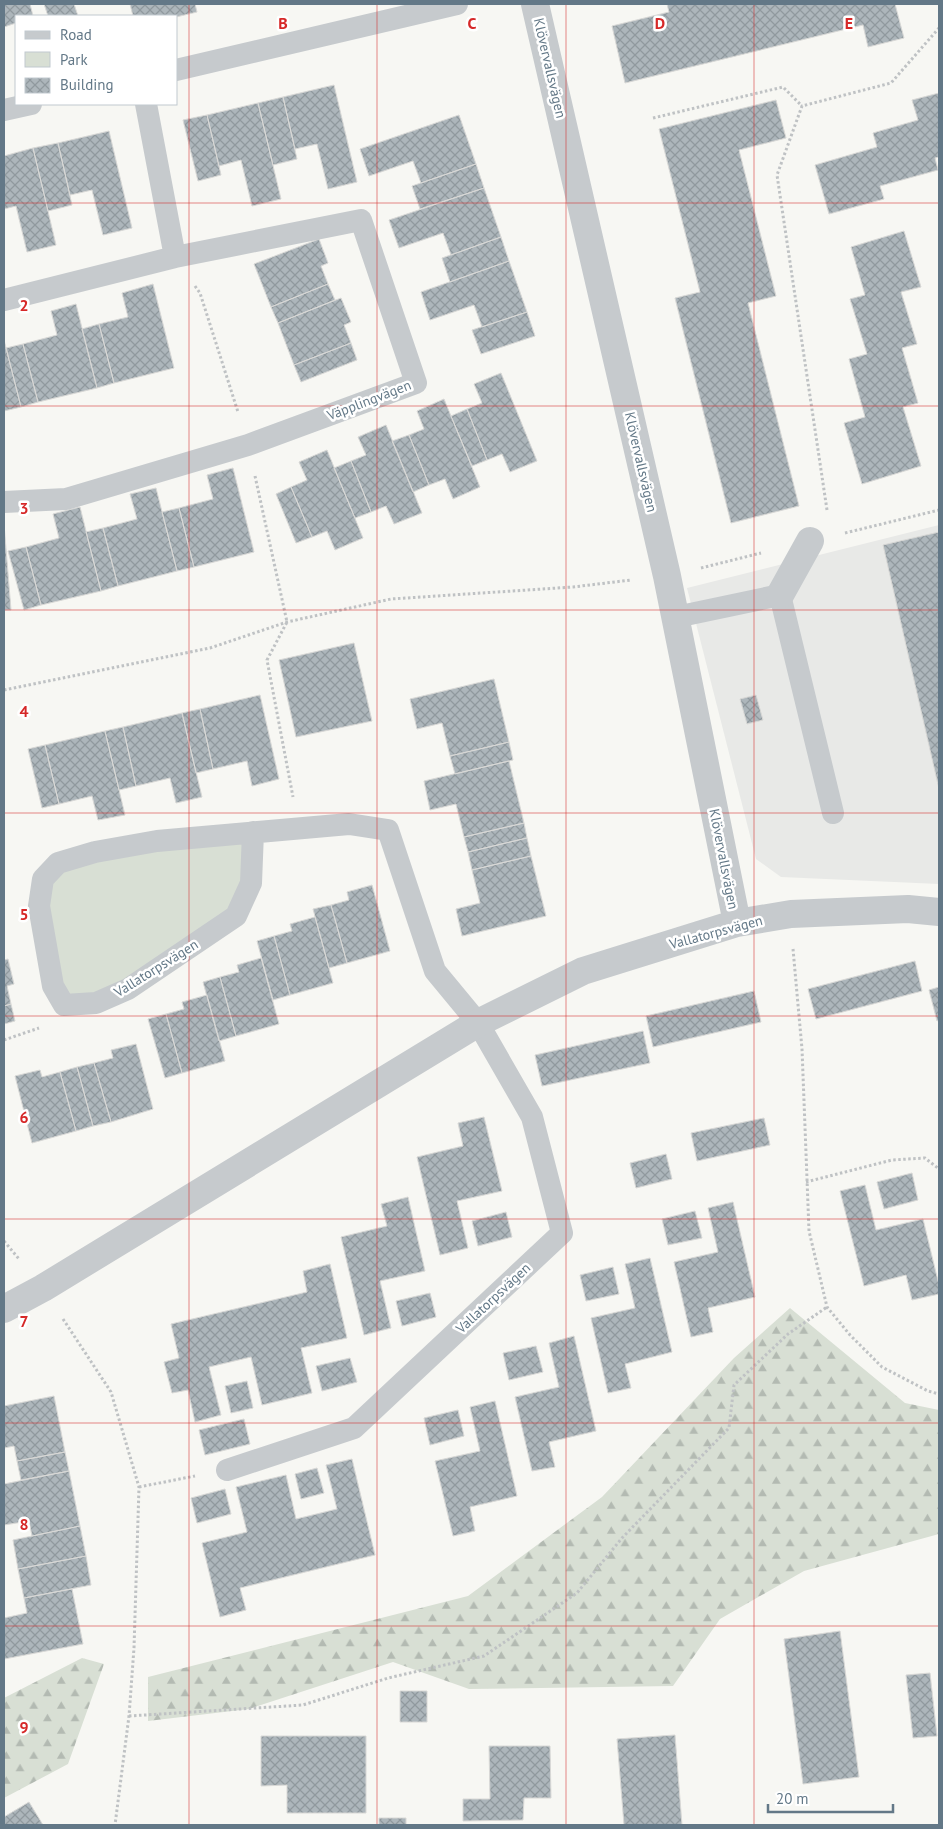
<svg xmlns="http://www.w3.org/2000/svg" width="943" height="1829" viewBox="0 0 943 1829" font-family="'PT Sans',sans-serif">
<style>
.built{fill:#e8e9e7}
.forest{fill:url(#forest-firs)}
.park{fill:#d8dfd4}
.building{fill:url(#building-cross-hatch);stroke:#d8d8d6}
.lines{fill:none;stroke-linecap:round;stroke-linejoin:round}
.path{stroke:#bfc2c4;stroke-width:3;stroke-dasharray:2.5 2.5;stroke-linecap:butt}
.lane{stroke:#c6cacd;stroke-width:22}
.street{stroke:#c6cacd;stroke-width:28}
.grid{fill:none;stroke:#d62828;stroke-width:1;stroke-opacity:0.55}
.labels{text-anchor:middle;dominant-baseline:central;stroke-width:5;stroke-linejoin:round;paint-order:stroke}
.street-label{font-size:14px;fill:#637887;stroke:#fff}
.grid-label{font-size:16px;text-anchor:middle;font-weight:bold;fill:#d62828;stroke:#fff;stroke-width:5;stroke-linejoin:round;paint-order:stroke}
</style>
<defs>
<pattern id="forest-firs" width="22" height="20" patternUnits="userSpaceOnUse" patternTransform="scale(1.25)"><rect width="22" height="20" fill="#d8dfd4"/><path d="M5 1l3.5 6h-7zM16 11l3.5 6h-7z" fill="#b3bab2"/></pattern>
<pattern id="building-cross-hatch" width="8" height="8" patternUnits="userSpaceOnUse" patternTransform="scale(1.25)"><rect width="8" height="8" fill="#adb6bb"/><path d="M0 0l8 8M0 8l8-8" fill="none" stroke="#90999e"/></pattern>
</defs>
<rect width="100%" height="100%" fill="#f7f7f3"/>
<!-- built -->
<path class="built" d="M939 525V884L781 877 756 859 687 588Z"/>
<!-- forest -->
<path class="forest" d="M790 1308 905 1403 939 1410V1534L804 1571 720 1619 673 1686 469 1689 393 1662 249 1709 148 1721V1677L468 1596 602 1497 734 1358Z
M82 1658 104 1664 68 1764 4 1798V1698Z"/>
<!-- park -->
<path class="park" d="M253 832 236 916 128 989 64 1005 43 879 58 863Z"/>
<!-- building -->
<path class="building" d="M4 4H30L33 16H16V23L4 27Z
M44 4H74L78 16H48Z
M130 4H195L197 12 176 17 133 16Z
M667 4H895L904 38 868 47 863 25 625 83 612 26 669 12Z
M334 85 357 182 328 189 317 144 295 149 283 97Z
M939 93V157L935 158 938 170 880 186 884 199 829 214 815 165 877 147 873 133 918 120 912 100Z
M283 97 297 159 273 165 258 103Z
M776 100 786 138 739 150 776 296 748 303 799 506 731 523 675 298 700 292 659 129Z
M258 103 281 199 252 206 241 160 219 166 207 115Z
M207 115 221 175 198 181 183 120Z
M459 115 476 164 421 183 413 161 369 176 360 149Z
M109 131 132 228 103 235 92 190 70 195 58 143Z
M58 143 72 205 48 211 33 148Z
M33 148 56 245 27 252 16 206 4 209V156Z
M476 164 484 188 420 209 412 186Z
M484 188 501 237 451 255 443 233 399 248 389 220Z
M904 231 921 287 901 292 917 344 902 348 918 403 903 407 921 466 862 484 844 423 865 417 849 359 867 354 850 299 865 295 851 247Z
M501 237 509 261 450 282 442 258Z
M319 239 328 263 321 266 328 284 271 307 254 264Z
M509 261 527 312 482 327 474 305 430 320 421 292Z
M153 284 174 368 114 383 99 324 128 317 122 293Z
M328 284 335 300 278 323 271 307Z
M341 298 351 322 344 325 351 343 294 365 278 323Z
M76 304 97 388 38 402 23 344 57 335 51 311Z
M527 312 535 336 481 354 472 330Z
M99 324 114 383 97 388 82 329Z
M4 340 21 407 4 411Z
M351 343 357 360 301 382 294 365Z
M23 344 38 402 21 407 6 348Z
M501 373 537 461 510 472 502 454 487 460 467 409 482 403 474 384Z
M444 399 480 487 453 499 445 479 429 485 409 435 424 429 417 411Z
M467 409 487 460 472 466 451 416Z
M386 425 422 513 394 524 386 506 371 512 351 461 366 455 358 437Z
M409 435 429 485 413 492 392 441Z
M327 450 363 538 335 550 327 531 312 537 291 487 307 480 299 462Z
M351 461 371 512 355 518 334 468Z
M233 468 254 552 194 567 179 508 213 499 207 475Z
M291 487 312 537 296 543 276 494Z
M156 488 177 571 118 586 103 528 137 519 130 494Z
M80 507 101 591 41 605 26 547 59 538 53 514Z
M179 508 194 567 177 571 162 512Z
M4 524 11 610H4Z
M103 528 118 586 101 591 86 532Z
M939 532V789L883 545Z
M26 547 41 605 24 610 8 551Z
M354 643 372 721 296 737 279 660Z
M494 679 509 742 450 756 442 723 417 729 410 699Z
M260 695 279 779 252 786 247 761 213 769 200 709Z
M756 695 763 720 747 724 740 699Z
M200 709 213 769 196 773 182 713Z
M182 713 202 797 176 803 170 778 136 786 123 727Z
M123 727 136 786 119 790 105 731Z
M105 731 125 815 98 820 92 796 59 804 45 745Z
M509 742 513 760 455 774 450 756Z
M45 745 59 804 42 808 28 749Z
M509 761 524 823 464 837 456 804 430 810 424 781Z
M524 823 527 838 468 852 464 837Z
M527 838 531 856 472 870 468 852Z
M531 856 546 916 462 936 456 909 480 903 472 870Z
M372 885 390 951 347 963 331 905 349 900 347 892Z
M331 905 347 963 329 968 313 909Z
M315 917 333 983 290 995 274 936 292 931 290 924Z
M274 936 290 995 273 1000 257 941Z
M261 958 279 1024 236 1036 220 977 239 972 237 965Z
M8 959 14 984 7 986 11 1004 4 1006V960Z
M915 961 922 991 816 1019 808 989Z
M220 977 236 1036 219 1041 203 982Z
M939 987V1020L937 1021 929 990Z
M754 991 761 1022 653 1047 646 1016Z
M207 995 225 1061 182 1073 166 1014 184 1009 182 1002Z
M11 1004 15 1021 4 1024V1006Z
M166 1014 182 1073 165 1078 148 1019Z
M643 1031 650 1063 542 1086 535 1055Z
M136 1044 153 1109 111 1122 94 1063 113 1058 111 1050Z
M94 1063 111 1122 93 1126 77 1067Z
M77 1067 93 1126 76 1131 60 1072Z
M40 1070 42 1077 60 1072 76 1131 32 1143 15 1076Z
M484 1117 502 1191 457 1201 468 1248 440 1255 417 1157 463 1146 458 1123Z
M764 1118 770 1145 697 1161 691 1133Z
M666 1154 672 1179 636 1188 630 1163Z
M912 1173 918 1200 884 1209 877 1182Z
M865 1185 876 1230 923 1219 939 1285V1294L912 1300 906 1275 864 1286 840 1191Z
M408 1197 425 1271 380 1281 391 1328 364 1335 341 1237 387 1226 381 1204Z
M733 1202 755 1297 708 1308 713 1332 691 1337 674 1262 718 1252 708 1208Z
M695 1211 702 1238 668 1245 662 1219Z
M506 1212 512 1237 478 1246 472 1221Z
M650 1258 672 1352 625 1364 631 1388 608 1393 591 1318 635 1308 625 1264Z
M330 1264 347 1338 301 1348 312 1393 262 1405 251 1357 209 1367 221 1415 195 1422 188 1390 172 1393 164 1362 179 1358 171 1324 307 1292 303 1271Z
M613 1267 619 1294 586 1301 580 1275Z
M430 1293 436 1317 402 1326 396 1301Z
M574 1336 596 1431 549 1442 555 1467 532 1471 515 1397 559 1387 549 1343Z
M536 1346 543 1372 509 1380 503 1353Z
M350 1358 357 1382 322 1391 316 1366Z
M247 1381 253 1408 231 1413 225 1386Z
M54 1396 65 1452 17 1461 14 1446 4 1448V1406Z
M495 1401 517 1496 470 1507 475 1531 453 1536 435 1461 480 1451 470 1407Z
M458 1410 464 1436 430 1445 424 1418Z
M244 1419 250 1444 205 1455 199 1430Z
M65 1452 69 1471 21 1480 17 1461Z
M352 1459 375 1555 240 1588 246 1610 220 1617 202 1543 247 1532 236 1487 286 1475 296 1519 337 1509 326 1465Z
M317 1468 324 1493 301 1499 295 1474Z
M69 1471 80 1526 32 1536 29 1521 4 1525V1484Z
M225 1489 231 1514 197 1523 191 1498Z
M80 1526 86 1556 18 1569 13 1540Z
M86 1556 91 1585 24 1598 18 1569Z
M72 1589 83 1644 4 1659V1618L27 1613 24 1598Z
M840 1631 859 1777 803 1784 784 1639Z
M930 1673 937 1736 913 1738 906 1675Z
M400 1691H427V1722H400Z
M675 1735 682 1825H624L617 1739Z
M261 1736H366V1813H287V1785L261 1786Z
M489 1746H550L551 1798H524L523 1820 463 1821V1799H490Z
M29 1802 43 1825H4V1817Z
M379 1818H406V1825H379Z"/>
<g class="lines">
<!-- path -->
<path class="path" d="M653 118 783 87 802 106
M195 286 200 293 238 412
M255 476 287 622 267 660 293 797
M827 510 777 175 802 106 891 83 939 28
M845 533 939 510
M701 568 761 553
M4 690 210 648 287 622 391 599 573 587 631 580
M793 949 802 1049 809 1231 827 1307 850 1335 882 1367 928 1391 939 1394
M4 1040 39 1028
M806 1182 892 1160 925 1158 939 1169
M4 1241 19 1259
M63 1319 111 1392 139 1487 134 1648 129 1716 115 1825
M139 1487 195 1476
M129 1716 303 1705 388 1678 484 1656 577 1593 622 1538 729 1428 734 1385 788 1334 827 1307"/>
<!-- lane -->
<path class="lane" d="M176 70 457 4
M146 104 175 257
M4 110 31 104
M4 300 175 257 361 220 416 383 248 445 66 499 4 502
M676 617 780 595 833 813
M227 1470 354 1428 562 1233 532 1117 478 1023 435 971 388 830 349 824 157 841 95 852 58 863 43 879 39 906 53 986 64 1005 96 1003 128 989 236 916 251 883 253 832"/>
<!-- street -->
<path class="street" d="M535 4 667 576 737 923
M780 595 810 541
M4 1309 43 1288 478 1023 583 971 737 923 791 914 908 909 939 912"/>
</g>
<!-- grid -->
<path class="grid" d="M189 4V1825M377 4V1825M566 4V1825M754 4V1825M4 203H939M4 406H939M4 610H939M4 813H939M4 1016H939M4 1219H939M4 1423H939M4 1626H939"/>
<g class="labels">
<!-- street labels -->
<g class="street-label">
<text transform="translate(550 68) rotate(77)">Klövervallsvägen</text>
<text transform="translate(369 400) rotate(-21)">Väpplingvägen</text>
<text transform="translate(641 462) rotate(77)">Klövervallsvägen</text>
<text transform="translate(724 859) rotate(79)">Klövervallsvägen</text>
<text transform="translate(716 932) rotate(-15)">Vallatorpsvägen</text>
<text transform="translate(156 968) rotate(-32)">Vallatorpsvägen</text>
<text transform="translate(493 1298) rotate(-43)">Vallatorpsvägen</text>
</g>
</g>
<g class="grid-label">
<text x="283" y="29">B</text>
<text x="472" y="29">C</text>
<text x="660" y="29">D</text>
<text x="849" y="29">E</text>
<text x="24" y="311">2</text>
<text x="24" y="514">3</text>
<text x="24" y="717">4</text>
<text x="24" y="920">5</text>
<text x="24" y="1123">6</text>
<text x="24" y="1327">7</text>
<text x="24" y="1530">8</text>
<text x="24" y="1733">9</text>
</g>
<!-- border -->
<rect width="943" height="1829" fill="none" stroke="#637887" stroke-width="10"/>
<!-- legend -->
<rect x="15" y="15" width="162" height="90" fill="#ffffff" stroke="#c1c9cf"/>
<rect x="25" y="31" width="25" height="8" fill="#c6cacd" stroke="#c1c9cf"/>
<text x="60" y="40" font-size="15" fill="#637887">Road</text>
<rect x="25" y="52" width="25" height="15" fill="#d8dfd4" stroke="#c1c9cf"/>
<text x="60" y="65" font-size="15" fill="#637887">Park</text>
<rect x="25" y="78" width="25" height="15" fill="url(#building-cross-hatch)" stroke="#c1c9cf"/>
<text x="60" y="90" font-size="15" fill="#637887">Building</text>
<!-- scale -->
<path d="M768 1804v8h125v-8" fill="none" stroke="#637887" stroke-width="2.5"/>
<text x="776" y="1804" font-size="15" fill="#637887" stroke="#ffffff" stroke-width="4" paint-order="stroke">20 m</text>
</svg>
